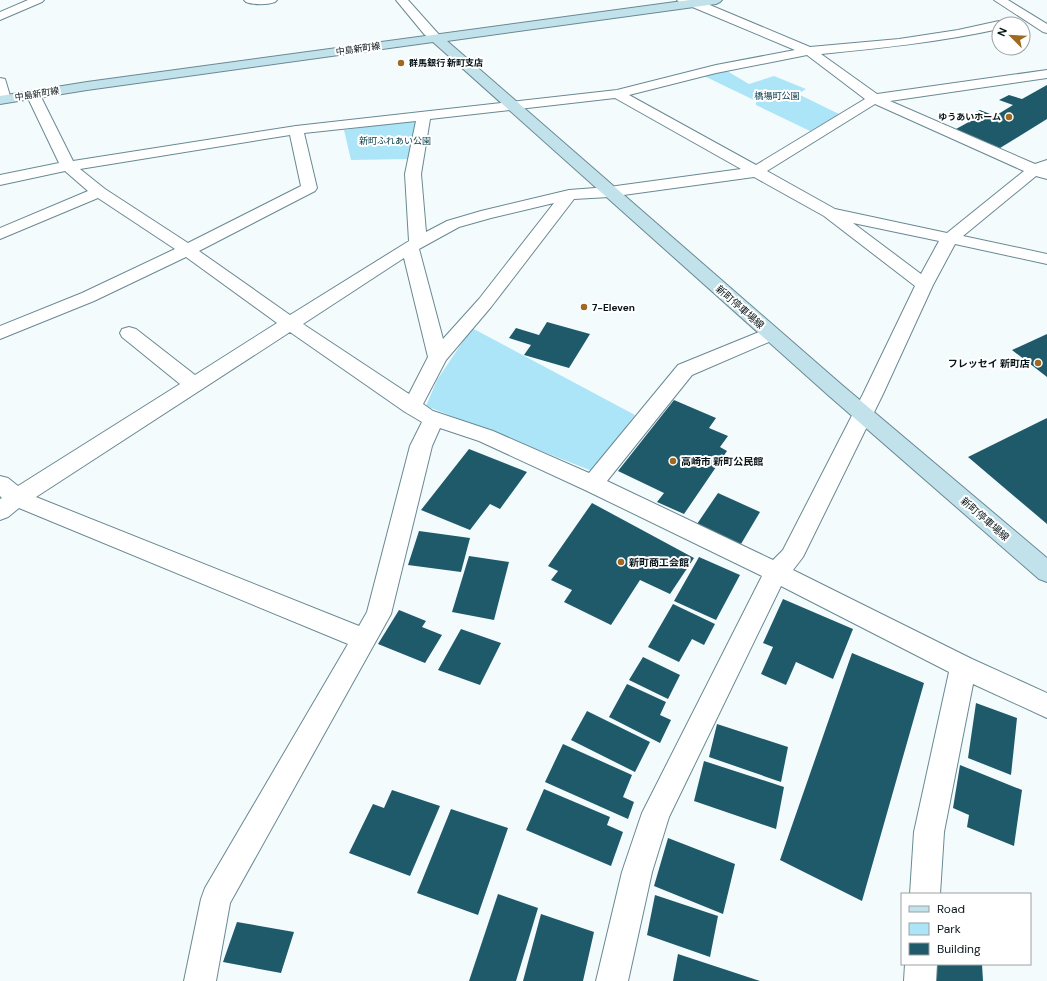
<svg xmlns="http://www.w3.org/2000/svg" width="1047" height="981" viewBox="0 0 1047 981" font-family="'DM Sans','Noto Sans JP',sans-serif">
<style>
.green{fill:#ace5f8}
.building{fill:#1f5a6b}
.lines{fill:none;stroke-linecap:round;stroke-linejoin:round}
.minor-casing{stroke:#698993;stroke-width:2}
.secondary-casing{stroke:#698993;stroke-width:2}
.minor{fill:#fff;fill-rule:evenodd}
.secondary{fill:#c1e2eb;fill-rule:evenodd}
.poi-dot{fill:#9f6922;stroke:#fff;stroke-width:1.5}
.labels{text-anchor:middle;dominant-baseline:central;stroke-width:4;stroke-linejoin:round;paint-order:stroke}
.far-street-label{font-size:9px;fill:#071418;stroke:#fff}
.far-poi-label{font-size:9px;font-weight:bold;fill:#071418;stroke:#fff;text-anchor:start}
.far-park-label{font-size:9px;fill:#003644;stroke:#fff}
.poi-label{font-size:10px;font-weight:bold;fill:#071418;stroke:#fff;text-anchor:start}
.street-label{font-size:10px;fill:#071418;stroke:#fff}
</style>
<rect width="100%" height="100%" fill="#f4fbfd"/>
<!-- green -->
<path class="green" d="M727 71 749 84 774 76 806 89 798 94 839 114 810 131 756 105V101L704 76Z
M409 121 417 123 411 159 351 160 344 130Z
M472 328 635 415 592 471 426 406 437 380Z"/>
<!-- building -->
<path class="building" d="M1047 85V119L1000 148 956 129 976 118 968 116 980 110 995 116 1013 105 999 100 1009 95 1022 99Z
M547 322 590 334 569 368 524 355 531 345 509 338 516 328 539 335Z
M1047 334V377L1012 350Z
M674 400 716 418 709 428 728 436 720 447 727 451 684 514 657 502 664 493 618 471Z
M1047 418V524L968 457Z
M469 449 527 472 500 509 490 504 470 530 421 510Z
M718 493 760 512 741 544 697 524Z
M592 503 694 558 670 594 640 580 611 625 564 602 572 590 551 580 558 571 548 566Z
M419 531 470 538 461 572 408 565Z
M469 556 509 562 494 620 452 612Z
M699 557 740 575 716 620 674 601Z
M783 599 853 629 833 679 796 662 786 685 761 674 773 647 763 643Z
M673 604 715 624 704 645 692 639 679 662 648 647Z
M399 610 426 621 422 627 442 635 425 663 378 644Z
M461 629 501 643 480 685 438 670Z
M852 653 924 683 862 901 780 860Z
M643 657 680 675 668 699 629 680Z
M627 684 666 702 660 715 671 720 660 743 609 717Z
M976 703 1017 718 1011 775 968 758Z
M587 711 650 742 635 772 571 740Z
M717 724 788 747 781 782 709 757Z
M563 744 632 775 623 797 634 802 628 819 545 782Z
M704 761 784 787 776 829 694 801Z
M960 765 1022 790 1014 846 967 827 969 815 953 808Z
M544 789 610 817 607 825 623 832 611 866 526 830Z
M392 790 440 806 410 876 349 853 373 804 384 808Z
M451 809 508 828 478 915 417 893Z
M668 838 735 864 723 914 654 886Z
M498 894 538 908 516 981H469Z
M655 895 718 916 710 957 647 935Z
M541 914 594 932 583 981H523Z
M237 922 294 932 281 973 223 962Z
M678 954 760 981H673Z
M933 964H982L983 981H932Z"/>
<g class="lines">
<!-- minor casing -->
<g class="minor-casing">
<path id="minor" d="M28 0H44L42 2 0 20V12Z
M244 0H277L275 2C267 5 254 5 246 2Z
M396 0H408L442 38 440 41H432L424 34Z
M677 0H698L810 47 899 39 958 30 999 21 1004 24H999V29C940 42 881 48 821 54L877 94 1047 70V78L890 101 1035 164 1047 160V179L1036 176 963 236 1047 254V264L955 244 933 285 883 394 803 557 793 570 972 659 1047 693V718L973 684 944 832 940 894H910L914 832 949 672 781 586 669 817 652 872 628 981H596L622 872 642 813 762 576 585 490 479 441 440 428 432 446 391 614 230 903 216 981H184L201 899 205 888 348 644 19 508 8 517 0 520V499L2 498 0 496V476L8 478 18 486 180 384 122 337 120 333 122 329 129 327 136 329 195 375 277 323 186 257 94 301 0 339V326L82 293 175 249 98 198 0 239V228L88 191 65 171 0 185V175L59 163 26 94 28 91 33 90 38 91 73 161 296 126 617 90 716 65 795 50 690 6 679 2ZM807 55 865 99 756 165 629 95 716 73ZM615 98 741 169 609 187 569 190 481 211 447 221 426 232 421 174 430 119ZM875 104 1024 171 947 233 835 209 767 171ZM416 121 405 174 409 241 290 315 199 251 315 191 317 188 304 133ZM290 135 301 186 188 243 105 189 80 169ZM754 177 824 216 915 286 863 394 783 550 773 560 607 481 692 375 778 338 780 334 778 330 771 328 764 330 678 365 589 473 493 431 433 411 423 404 446 360 491 307 574 199 609 197ZM554 203 479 299 443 339 419 249 459 227 491 218ZM853 223 939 241 921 274ZM404 258 428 357 409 394 303 324ZM290 332 405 412 422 422 410 446 367 612 359 626 36 497Z
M994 0H1008L1047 24V33L1043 32Z
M0 78 5 79 11 99 9 102H0Z
M905 964H937L936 981H904Z"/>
</g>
<!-- secondary casing -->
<g class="secondary-casing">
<path id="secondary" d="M690 0H722L720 2 716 4 447 41 842 385 1047 558V582L1039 579 828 395 433 42 87 90 0 104V96L87 82Z"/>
</g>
<!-- minor -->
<use href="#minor" class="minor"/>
<!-- secondary -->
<use href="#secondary" class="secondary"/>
</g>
<!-- markers -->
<g class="poi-dot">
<circle cx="401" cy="63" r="4"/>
<circle cx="1009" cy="117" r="4"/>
<circle cx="584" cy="307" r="4"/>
<circle cx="1038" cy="363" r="4"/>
<circle cx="673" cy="461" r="4"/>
<circle cx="621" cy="562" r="4"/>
</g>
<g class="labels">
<!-- far-street labels -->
<g class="far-street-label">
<text transform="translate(358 49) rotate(-8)">中島新町線</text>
<text transform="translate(37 94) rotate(-9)">中島新町線</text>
</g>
<!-- far-poi labels -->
<g class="far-poi-label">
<text x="409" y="63">群馬銀行 新町支店</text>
<text x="1001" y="117" text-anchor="end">ゆうあいホーム</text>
</g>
<!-- far-park labels -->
<g class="far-park-label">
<text x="777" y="96">橋場町公園</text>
<text x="395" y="141">新町ふれあい公園</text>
</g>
<!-- poi labels -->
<g class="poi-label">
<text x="592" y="307">7-Eleven</text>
<text x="1030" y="363" text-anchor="end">フレッセイ 新町店</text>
<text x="681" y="461">高崎市 新町公民館</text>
<text x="629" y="562">新町商工会館</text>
</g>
<!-- street labels -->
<g class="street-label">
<text transform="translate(740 307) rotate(41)">新町停車場線</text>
<text transform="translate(985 519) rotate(41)">新町停車場線</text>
</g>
</g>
<!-- legend -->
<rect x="901" y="893" width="130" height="72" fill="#ffffff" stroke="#9ca1a3"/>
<rect x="909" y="906" width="20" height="6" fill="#c1e2eb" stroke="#9ca1a3"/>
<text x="937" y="913" font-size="12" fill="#071418">Road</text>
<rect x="909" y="923" width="20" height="12" fill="#ace5f8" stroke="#9ca1a3"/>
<text x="937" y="933" font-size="12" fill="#071418">Park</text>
<rect x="909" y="943" width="20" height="12" fill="#1f5a6b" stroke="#9ca1a3"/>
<text x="937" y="953" font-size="12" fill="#071418">Building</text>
<!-- north arrow -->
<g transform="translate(1011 36) rotate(294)"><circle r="19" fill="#ffffff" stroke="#9ca1a3"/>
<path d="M0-3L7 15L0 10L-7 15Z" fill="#9f6922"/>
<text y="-6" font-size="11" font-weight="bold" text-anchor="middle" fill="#071418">N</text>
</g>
</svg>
